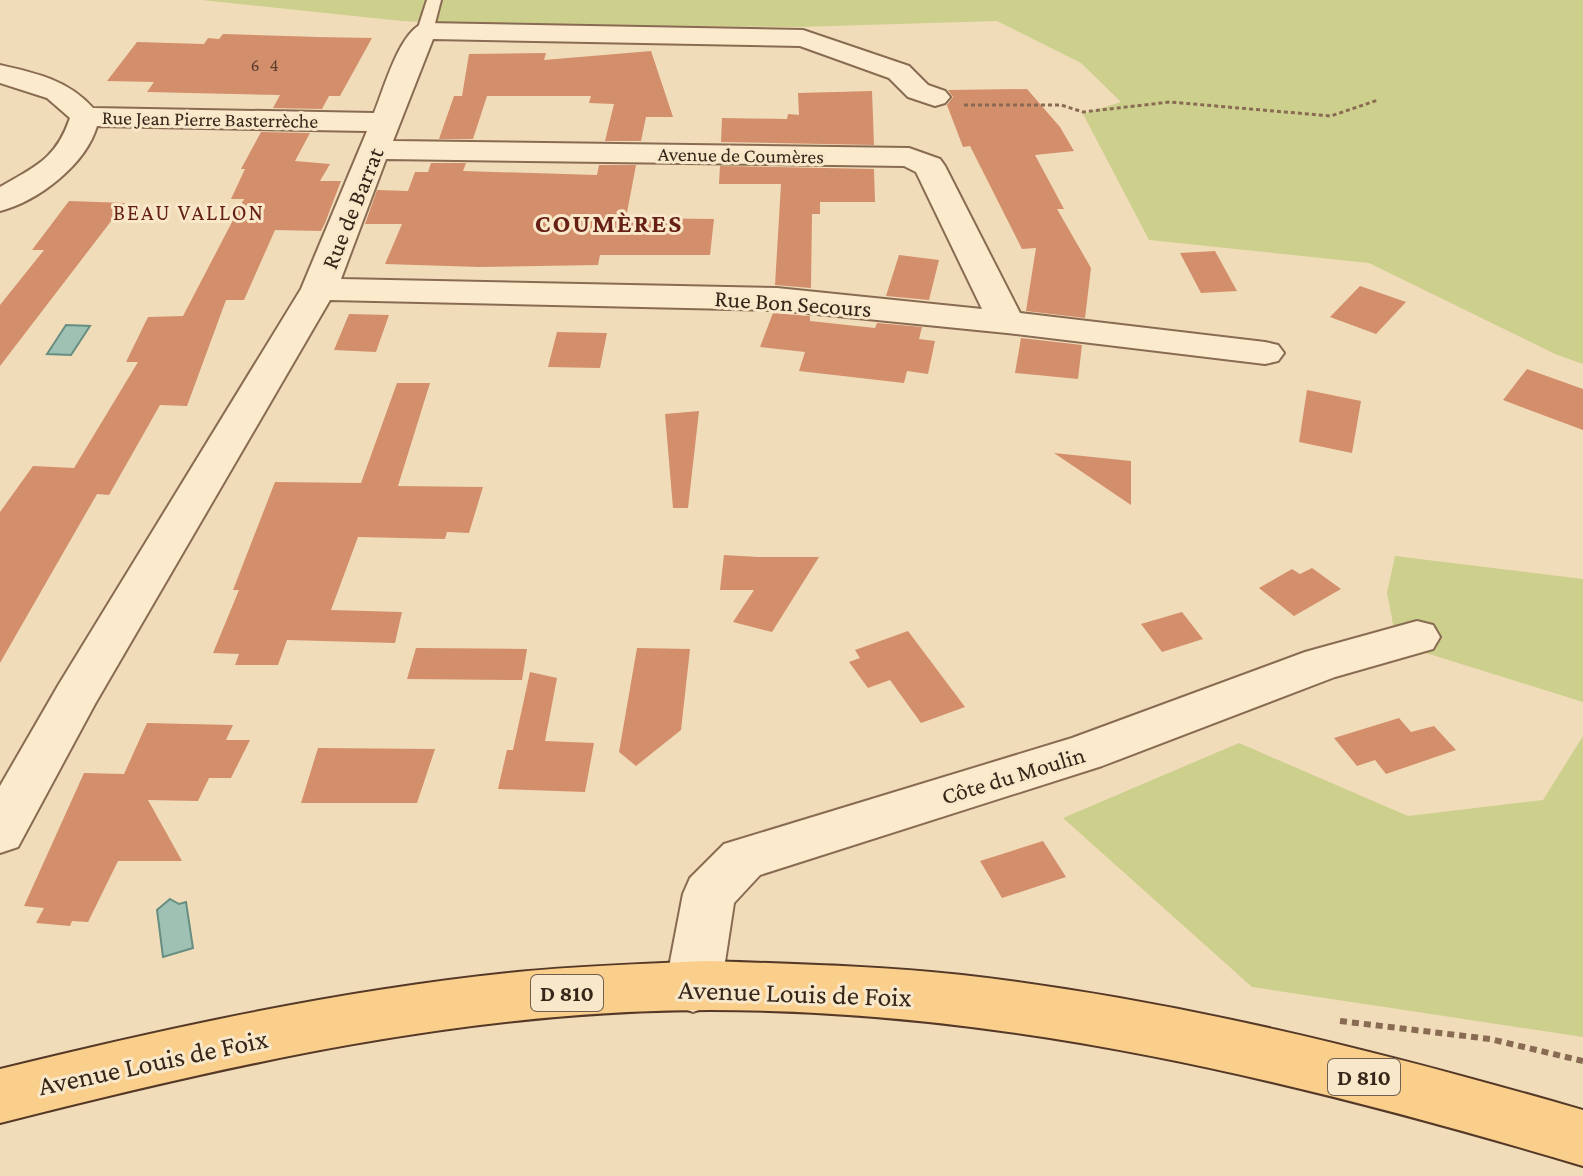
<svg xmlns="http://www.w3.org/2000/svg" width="1583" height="1176" viewBox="0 0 1583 1176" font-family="'Crimson Pro',serif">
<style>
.green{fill:#cdcf8d}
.water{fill:#9ec1b4;stroke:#668e81;stroke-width:2}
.building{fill:#d38e6b}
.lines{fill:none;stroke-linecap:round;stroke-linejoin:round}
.service-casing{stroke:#886b52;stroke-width:4}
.minor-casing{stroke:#886b52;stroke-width:4}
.primary-casing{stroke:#553928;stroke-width:4}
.path-far1{stroke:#886b52;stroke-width:3;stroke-dasharray:4 3;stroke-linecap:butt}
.path{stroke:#886b52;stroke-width:6;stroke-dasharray:7 5;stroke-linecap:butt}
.service{fill:#fceacc;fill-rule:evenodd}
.minor{fill:#fceacc;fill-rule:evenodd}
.primary{fill:#face8b;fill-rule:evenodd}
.labels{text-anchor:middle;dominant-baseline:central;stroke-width:6;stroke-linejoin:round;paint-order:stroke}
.far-number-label{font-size:18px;fill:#5d3f2e}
.far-street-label{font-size:20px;fill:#362519;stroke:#f8e7c9}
.far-neighbourhood-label{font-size:22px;letter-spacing:2px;fill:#661f15;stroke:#f8e7c9}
.shield{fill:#f8e7c9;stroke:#705f4e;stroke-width:2}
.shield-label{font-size:22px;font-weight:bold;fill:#362519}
.street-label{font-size:24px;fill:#362519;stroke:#f8e7c9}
.far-district-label{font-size:26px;font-weight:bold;letter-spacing:2px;fill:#661f15;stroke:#f8e7c9}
.near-street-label{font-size:28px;fill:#362519;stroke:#f8e7c9}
</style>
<rect width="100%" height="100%" fill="#f1dcb9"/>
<!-- green -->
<path class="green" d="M202 0H1583V364L1555 354 1369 263 1149 240 1083 114 1121 102 1081 63 997 21 799 27 464 24 402 21Z
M1395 556 1583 579V702L1397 644 1387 593Z
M1583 736V1037L1252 987 1063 818 1239 743 1408 816 1543 800Z"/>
<!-- water -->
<path class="water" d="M66 325 90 326 71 355 47 354Z
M170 899 179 904 186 902 193 948 163 957 157 910Z"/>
<!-- building -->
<path class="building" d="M223 34 318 37 372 38 340 96H329L322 109 273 108 280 95 147 92 154 82 107 81 137 42 204 44 208 38 219 39Z
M651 51 673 117H646L641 141H605L614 104 589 103 591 96H462L469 54 546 53 544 60Z
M1027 89 1060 127 1074 151 1035 155 1064 209H1057L1091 268 1085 318 1026 311 1036 248 1022 249 970 146 963 147 947 105 953 97 948 90Z
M872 91 874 145 721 142 722 118 787 119 788 114 799 115 798 93Z
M454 96H487L473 139H439Z
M261 132 310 133 295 161 330 164 320 181H341L325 223 321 231 275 230 244 300H226L187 406 160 405 109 495 97 494 0 663V512L33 466 74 468 138 362H126L148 317 183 316 244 199H231L245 169H241Z
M431 163H466L463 171 597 175 599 165H636L626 218 714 219 710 255H600L598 265 479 267 385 264 402 224H365L377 190 408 191 415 172H428Z
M720 166 874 169 875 202H820V214H812L811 288 775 285 781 184H719Z
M69 201 125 203 0 366V305L44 250H32Z
M1215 251 1237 291 1201 293 1180 253Z
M899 255 939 260 929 300 886 296Z
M1360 286 1406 302 1376 334 1330 317Z
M773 313 810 316V321L875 328 877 323 922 327 919 339 935 341 928 374 907 371 904 383 799 371 805 352 760 347Z
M349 314 389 315 376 352 334 350Z
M557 332 607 333 600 368 548 367Z
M1021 338 1082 345 1078 379 1015 373Z
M1527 369 1583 389V430L1503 400Z
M397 383H430L398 486 483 487 469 533 447 532 445 539 358 537 331 610 402 612 395 643 287 640 278 665H235L239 654 213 653 239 590H233L275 482 361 483Z
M1307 390 1361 401 1352 453 1299 442Z
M699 411 688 508H673L665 414Z
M1054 453 1131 461V505Z
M724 555 758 557H819L772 632 733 622 754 590H720Z
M1312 568 1341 589 1294 616 1259 588 1292 569 1300 574Z
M1182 612 1203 639 1162 652 1141 624Z
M908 631 965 707 921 723 890 680 868 688 849 662 860 658 855 650Z
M416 648 527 649 522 680 407 679Z
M637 648 690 649 681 730 636 766 619 752Z
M530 672 557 678 545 741 594 743 585 792 498 789 507 750H513Z
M1399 718 1411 732 1434 726 1456 750 1386 774 1375 760 1357 766 1334 738Z
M147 723 233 725 226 740H250L231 778H209L198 801 148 800 182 861H118L88 922 72 921 70 926 36 923 44 908 24 906 84 773 124 774Z
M318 748 435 749 417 803H301Z
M1043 841 1066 877 1002 898 980 861Z"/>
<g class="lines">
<!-- service casing -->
<g class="service-casing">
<path id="service" d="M427 0H441L433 31 425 36 417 31Z"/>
</g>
<!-- minor casing -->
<g class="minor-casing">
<path id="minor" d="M425 23 803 30 909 66 928 85 945 91 950 97 945 103 935 106 908 97 889 78 800 46 433 39 393 141 909 148 940 159 945 166 1020 313 1265 342 1278 345 1284 353 1278 361 1265 364 1007 333 777 310 330 300 95 704 18 847 0 853V786L59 684 301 289 367 131 97 126C86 164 39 201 0 211V187C36 166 56 159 70 118L47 98 0 83V65C36 73 68 80 93 108L374 113C384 89 400 29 425 23ZM386 159 904 166 916 172 982 309 777 288 341 279Z
M1417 621 1433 625 1440 637 1433 649 1335 677 1102 766 760 875 734 903 721 988 713 1005 693 1012 673 1005 665 988 683 894 690 878 724 844 1072 738 1305 652Z"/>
</g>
<!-- primary casing -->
<g class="primary-casing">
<path id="primary" d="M708 961C793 964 878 966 962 975 1173 999 1379 1051 1583 1110V1166C1298 1081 1009 1010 710 1010 469 1010 232 1064 0 1123V1069C168 1028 336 991 508 973 574 966 641 964 708 961Z"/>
</g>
<!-- path-far1 -->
<path class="path-far1" d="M964 105H1061L1083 112 1170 102 1331 116 1378 100"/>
<!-- path -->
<path class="path" d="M1340 1021 1490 1039 1583 1061"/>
<!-- service -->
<use href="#service" class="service"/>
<!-- minor -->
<use href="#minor" class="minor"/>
<!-- primary -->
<use href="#primary" class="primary"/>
</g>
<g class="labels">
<!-- far-number labels -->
<g class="far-number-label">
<text x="255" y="65">6</text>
<text x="274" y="65">4</text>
</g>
<!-- far-street labels -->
<g class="far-street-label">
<text transform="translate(210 119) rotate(1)">Rue Jean Pierre Basterrèche</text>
<text transform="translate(741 155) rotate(1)">Avenue de Coumères</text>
</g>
<!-- far-neighbourhood labels -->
<g class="far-neighbourhood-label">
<text x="189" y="212">BEAU VALLON</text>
</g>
<!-- shield labels -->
<g class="shield">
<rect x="531" y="975" width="72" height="36" rx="6"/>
<rect x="1328" y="1059" width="72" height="36" rx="6"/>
</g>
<g class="shield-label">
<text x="567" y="993">D 810</text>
<text x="1364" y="1077">D 810</text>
</g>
<!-- street labels -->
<g class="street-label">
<text transform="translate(352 208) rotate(-68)">Rue de Barrat</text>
<text transform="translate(793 303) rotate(4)">Rue Bon Secours</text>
<text transform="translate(1013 775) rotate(-17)">Côte du Moulin</text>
</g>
<!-- far-district labels -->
<g class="far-district-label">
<text x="609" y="223">COUMÈRES</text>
</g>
<!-- near-street labels -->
<g class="near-street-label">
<text transform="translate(795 993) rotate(2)">Avenue Louis de Foix</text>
<text transform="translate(153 1062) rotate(-12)">Avenue Louis de Foix</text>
</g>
</g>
</svg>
